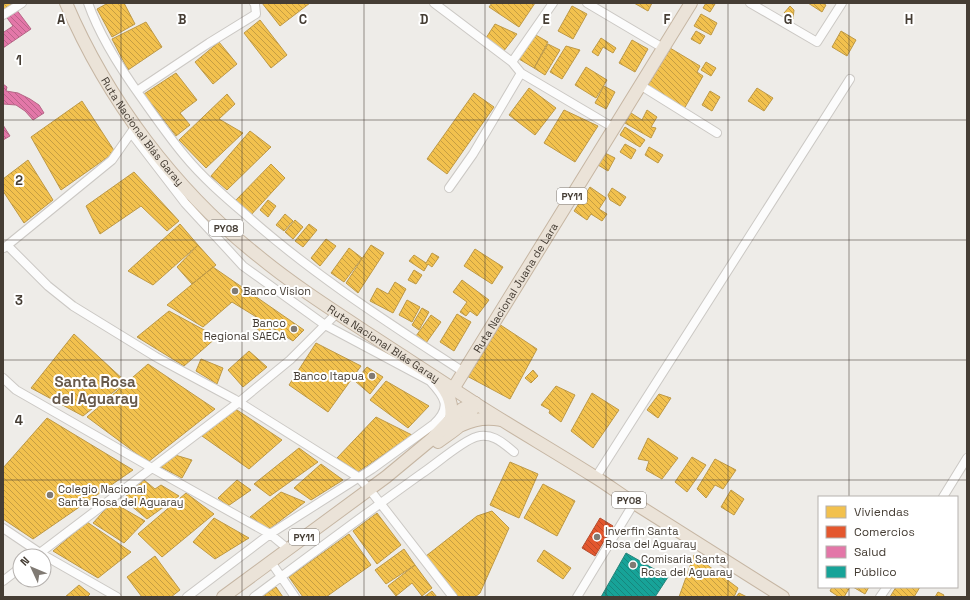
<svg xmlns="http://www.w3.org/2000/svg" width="970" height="600" viewBox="0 0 970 600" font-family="'Space Grotesk',sans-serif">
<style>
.homes{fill:url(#homes-back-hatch);stroke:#be9946}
.shops{fill:url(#shops-back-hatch);stroke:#b44f30}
.health{fill:url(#health-back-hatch);stroke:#b46685}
.public{fill:url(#public-back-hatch);stroke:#25847a}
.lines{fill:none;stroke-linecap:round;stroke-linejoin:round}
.minor-casing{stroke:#cbc8c4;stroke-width:10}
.highway-casing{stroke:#c6b6a3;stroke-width:14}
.minor{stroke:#fcfcfc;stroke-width:8}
.highway{stroke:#ebe3d8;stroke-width:12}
.grid{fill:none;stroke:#453d34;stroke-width:1;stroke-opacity:0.55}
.poi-dot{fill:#807a73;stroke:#fff;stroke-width:1.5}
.labels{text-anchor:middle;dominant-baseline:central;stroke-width:4;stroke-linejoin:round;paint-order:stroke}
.shield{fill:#fff;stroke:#7d7771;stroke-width:1}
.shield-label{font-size:10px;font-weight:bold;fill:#453d34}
.street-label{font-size:11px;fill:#453d34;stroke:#fff}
.poi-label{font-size:11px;fill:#453d34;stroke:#fff;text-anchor:start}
.district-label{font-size:15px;font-weight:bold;fill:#67594b;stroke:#fff}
.grid-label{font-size:13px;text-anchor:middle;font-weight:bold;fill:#453d34;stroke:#fff;stroke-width:4;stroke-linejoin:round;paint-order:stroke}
</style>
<defs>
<pattern id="homes-back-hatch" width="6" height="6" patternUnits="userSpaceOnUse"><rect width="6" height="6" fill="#f2c14e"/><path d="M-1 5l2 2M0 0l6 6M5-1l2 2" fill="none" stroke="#c69e42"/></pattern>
<pattern id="shops-back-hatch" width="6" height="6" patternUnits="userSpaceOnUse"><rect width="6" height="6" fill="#e4572e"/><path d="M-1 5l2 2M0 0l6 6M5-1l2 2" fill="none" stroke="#bb4928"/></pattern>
<pattern id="health-back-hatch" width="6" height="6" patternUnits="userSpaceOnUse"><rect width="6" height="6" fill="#e377a8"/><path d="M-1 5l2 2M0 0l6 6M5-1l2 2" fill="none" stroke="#ba638a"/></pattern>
<pattern id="public-back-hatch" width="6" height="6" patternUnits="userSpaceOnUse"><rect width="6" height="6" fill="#17a398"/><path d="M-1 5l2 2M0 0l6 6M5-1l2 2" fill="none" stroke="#17867d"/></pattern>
</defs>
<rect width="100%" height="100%" fill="#eeece8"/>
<!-- homes -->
<path class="homes" d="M3 3H21L3 12Z
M108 3H124L135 24 112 37 97 9Z
M262 3H310L280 26Z
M492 3H535L519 27 489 7Z
M634 3H652L648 11Z
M706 3 715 4 710 12 703 8Z
M808 3H822L826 5 822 12Z
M572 6 587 14 573 39 558 31Z
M790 6 794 10 793 19 784 13Z
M701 14 717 23 711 35 694 26Z
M260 20 287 55 271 68 244 33Z
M146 22 162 47 128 70 112 39Z
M495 24 517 34 503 52 486 38Z
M696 31 705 36 700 44 691 39Z
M841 31 856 40 847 56 832 47Z
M534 34 548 42 534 68 519 59Z
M601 38 616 48 613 53 603 47 598 56 592 52Z
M632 40 648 49 635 72 619 63Z
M219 42 237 64 213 84 195 62Z
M548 44 560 50 545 75 534 68Z
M566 46 580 50 562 79 550 72Z
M670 48 700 66 697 72 703 76 684 109 647 86Z
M706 62 716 68 711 76 701 70Z
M586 67 607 80 596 98 575 85Z
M176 73 197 100 180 113 190 125 176 136 144 94Z
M604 86 615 92 606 109 595 103Z
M529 88 556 108 535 135 509 115Z
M757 88 773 98 764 111 748 101Z
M710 91 720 97 712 111 702 105Z
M474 93 494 107 447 174 427 159Z
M227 94 235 104 219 119 243 133 206 168 179 140Z
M82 101 115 152 61 190 31 137Z
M564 110 598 126 575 162 544 143Z
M647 110 657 117 651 127 656 128 651 138 625 123 631 113 642 120Z
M625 127 645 140 640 147 620 135Z
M250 131 271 147 227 190 211 176Z
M625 144 636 150 631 159 620 152Z
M649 147 663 155 658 163 645 155Z
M605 153 615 158 608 171 598 165Z
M28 160 53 200 24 223 3 191V179Z
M271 164 285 178 250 216 235 201Z
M134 172 179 221 167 231 141 206 100 234 86 206Z
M590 187 606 198 599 209 607 214 602 221 591 214 587 220 574 211Z
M612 188 626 197 620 206 610 200 608 195Z
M268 200 276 206 268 217 260 210Z
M285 214 293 221 284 231 276 225Z
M295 220 303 227 293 239 285 232Z
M180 224 198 245 153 285 128 271Z
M309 224 317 230 303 247 295 241Z
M326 239 336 246 320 266 311 258Z
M198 245 216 265 192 284 177 267Z
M371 245 384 253 358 293 346 283Z
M349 248 362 258 344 282 331 273Z
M475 249 503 267 492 284 464 266Z
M432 253 439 257 432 267 428 264 424 271 409 261 414 255 426 263Z
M213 267 304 330 293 341 272 328 264 335 252 324 258 318 232 302 203 327 167 305Z
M414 270 422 275 416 284 408 280Z
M462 280 489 300 477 316 470 311 466 316 460 312 467 302 453 292Z
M395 282 406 289 393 313 370 301 377 288 388 294Z
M407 300 420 307 412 322 399 315Z
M422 308 429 312 419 330 412 325Z
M169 311 217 337 184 366 137 337Z
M457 314 471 322 454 351 440 342Z
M431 315 441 322 426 343 416 336Z
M496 322 537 349 510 399 465 375Z
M74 334 126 382 83 416 31 388Z
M316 343 361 366 328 412 289 385Z
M249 351 267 367 243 387 228 370Z
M201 359 223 368 217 384 196 371Z
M148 364 215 409 148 462 87 417Z
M367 367 383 377 370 394 355 381Z
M533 370 538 376 531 383 525 378Z
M386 381 429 406 408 428 370 400Z
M556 386 575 395 561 422 549 413 550 410 541 405Z
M592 393 619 410 593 448 571 431Z
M659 394 671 398 658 418 647 410Z
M234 408 282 440 249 469 202 436Z
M376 417 412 435 358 472 337 458Z
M47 418 133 470 33 539 3 519V468Z
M648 438 678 458 662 479 646 470 649 461 638 459Z
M299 448 318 462 270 496 254 484Z
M175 455 192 460 182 478 161 467Z
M692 457 706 465 687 492 675 482Z
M715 459 736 470 723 489 715 485 706 498 697 489Z
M510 462 538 474 519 518 490 505Z
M321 464 343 480 311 500 294 488Z
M144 480 155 489 161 485 179 496 147 519 123 499Z
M237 480 251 490 228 506 218 498Z
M543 484 575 501 557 536 524 518Z
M731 490 744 499 734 515 721 507Z
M281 492 305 502 268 530 250 517Z
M186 493 214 514 162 557 138 534Z
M112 502 145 521 124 543 93 523Z
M492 511 509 528 480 593 475 597H458L426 556 477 516Z
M377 513 401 545 377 564 353 531Z
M214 518 249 538 215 559 193 542Z
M87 522 131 552 98 578 53 551Z
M349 534 371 565 326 597H303L289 577Z
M404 549 415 565 386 584 375 570Z
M544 550 571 568 563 579 537 561Z
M694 555 738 588 734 597H679Z
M155 556 180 590 171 597H142L127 577Z
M415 565 432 588 422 596 412 583 396 596 388 586Z
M79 585 90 594 87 597H65Z
M276 587 283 597H261Z
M832 587H850L844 597H839L830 591Z
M853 587H869L865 594Z
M896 587H920L914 597H890Z
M432 591 437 597H424Z
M938 592 944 595 943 597H935Z
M739 593 747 597H736Z"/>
<!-- shops -->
<path class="shops" d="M600 518 613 526 595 556 582 548Z"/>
<!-- health -->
<path class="health" d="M16 9 31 29 3 48V31L4 32 13 26 5 15Z
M3 84 7 87 6 91 18 93 30 99 39 105 44 113 33 120 25 111 16 105 3 104Z
M3 125 10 136 3 140Z"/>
<!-- public -->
<path class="public" d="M626 553 668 577 655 597H601Z"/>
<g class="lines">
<!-- minor casing -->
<g class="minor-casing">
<path id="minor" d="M88 3C100 37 120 68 141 97 155 117 169 137 184 155 202 177 224 196 245 214 312 274 387 322 462 371
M434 3 512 62
M553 3 512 62 521 73 614 128
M587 3 663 48
M750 3 817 42 842 3
M3 15 22 3
M640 85 717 133
M137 91 209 43 256 14 255 4 254 3
M132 134 185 203 243 266 325 325 430 381C445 397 452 407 434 424L372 469 270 534 187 597
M449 188 473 154 521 73
M8 246 48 286 73 306 156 357 234 399 358 477 370 490 453 597
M4 248 112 160 133 130
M3 378 16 390 152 468 270 534 288 549
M596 477 850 79
M943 497 967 458
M3 528 40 553 117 597
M36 556 239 402 290 360 337 313
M271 562 295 597
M3 581 20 568
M254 597C309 556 365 514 421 474 435 465 462 441 476 437 492 432 503 443 514 452
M577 597 634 503
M880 597 887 587"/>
</g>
<!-- highway casing -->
<g class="highway-casing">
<g id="highway">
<path id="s1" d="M66 3C107 99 175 190 257 255 292 284 331 309 369 334 407 359 444 383 481 407 519 431 557 453 595 477 608 485 621 495 634 503 684 535 734 566 783 597"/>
<path d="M439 382C449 394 453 404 451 420"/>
<path id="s2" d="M453 389 691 3"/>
<path d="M462 425C474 419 487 417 501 420"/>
<path d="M438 442C454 430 469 423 475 403"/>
<path d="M223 597 386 477 433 438 456 414 462 409 475 403"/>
</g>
</g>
<!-- minor -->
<use href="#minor" class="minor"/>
<!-- highway -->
<use href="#highway" class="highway"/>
</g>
<!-- grid -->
<path class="grid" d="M121 3V597M242 3V597M364 3V597M485 3V597M606 3V597M728 3V597M849 3V497M3 120H967M3 240H967M3 360H967M3 480H967M849 587V597"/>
<!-- markers -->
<g class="poi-dot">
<circle cx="235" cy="291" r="4"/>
<circle cx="294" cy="329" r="4"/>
<circle cx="372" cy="376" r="4"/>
<circle cx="50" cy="495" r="4"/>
<circle cx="597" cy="537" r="4"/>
<circle cx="633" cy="565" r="4"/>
</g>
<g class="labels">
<!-- shield labels -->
<g class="shield">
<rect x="557" y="188" width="30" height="16" rx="3"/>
<rect x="209" y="220" width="34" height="16" rx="3"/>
<rect x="612" y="492" width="34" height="16" rx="3"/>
<rect x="289" y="529" width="30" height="16" rx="3"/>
</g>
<g class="shield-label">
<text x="572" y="196">PY11</text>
<text x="226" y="228">PY08</text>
<text x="629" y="500">PY08</text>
<text x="304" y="537">PY11</text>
</g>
<!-- street labels -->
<g class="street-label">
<text stroke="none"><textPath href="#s1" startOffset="150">Ruta Nacional Blás Garay</textPath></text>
<text stroke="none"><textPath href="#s2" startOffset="119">Ruta Nacional Juana de Lara</textPath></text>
<text stroke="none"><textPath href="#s1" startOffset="474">Ruta Nacional Blás Garay</textPath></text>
</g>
<!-- poi labels -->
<g class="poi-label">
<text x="243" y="291">Banco Vision</text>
<text x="286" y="323" text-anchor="end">Banco<tspan x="286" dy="13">Regional SAECA</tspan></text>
<text x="364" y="376" text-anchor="end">Banco Itapua</text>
<text x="58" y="489">Colegio Nacional<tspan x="58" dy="13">Santa Rosa del Aguaray</tspan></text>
<text x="605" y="531">Inverfin Santa<tspan x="605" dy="13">Rosa del Aguaray</tspan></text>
<text x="641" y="559">Comisaria Santa<tspan x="641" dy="13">Rosa del Aguaray</tspan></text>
</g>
<!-- district labels -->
<g class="district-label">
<text x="95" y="381">Santa Rosa<tspan x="95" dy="17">del Aguaray</tspan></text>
</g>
</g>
<g class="grid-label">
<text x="61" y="24">A</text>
<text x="182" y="24">B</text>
<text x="303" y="24">C</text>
<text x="424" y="24">D</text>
<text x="546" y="24">E</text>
<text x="667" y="24">F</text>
<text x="788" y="24">G</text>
<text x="909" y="24">H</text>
<text x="19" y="65">1</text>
<text x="19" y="185">2</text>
<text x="19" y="305">3</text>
<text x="19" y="425">4</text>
</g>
<!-- border -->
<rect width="970" height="600" fill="none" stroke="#453d34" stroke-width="8"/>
<!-- legend -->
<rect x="818" y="496" width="140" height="92" fill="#ffffff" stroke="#b5b1ae"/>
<rect x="826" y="506" width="20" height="12" fill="#f2c14e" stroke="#b5b1ae"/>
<text x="854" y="516" font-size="12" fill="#453d34">Viviendas</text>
<rect x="826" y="526" width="20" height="12" fill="#e4572e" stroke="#b5b1ae"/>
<text x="854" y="536" font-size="12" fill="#453d34">Comercios</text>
<rect x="826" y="546" width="20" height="12" fill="#e377a8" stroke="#b5b1ae"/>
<text x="854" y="556" font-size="12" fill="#453d34">Salud</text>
<rect x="826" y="566" width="20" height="12" fill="#17a398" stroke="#b5b1ae"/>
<text x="854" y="576" font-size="12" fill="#453d34">Público</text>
<!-- north arrow -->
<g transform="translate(32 568) rotate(314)"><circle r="19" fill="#ffffff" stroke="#b5b1ae"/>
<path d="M0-3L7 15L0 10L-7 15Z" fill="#807a73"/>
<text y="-6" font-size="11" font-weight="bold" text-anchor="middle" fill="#453d34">N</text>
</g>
</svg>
